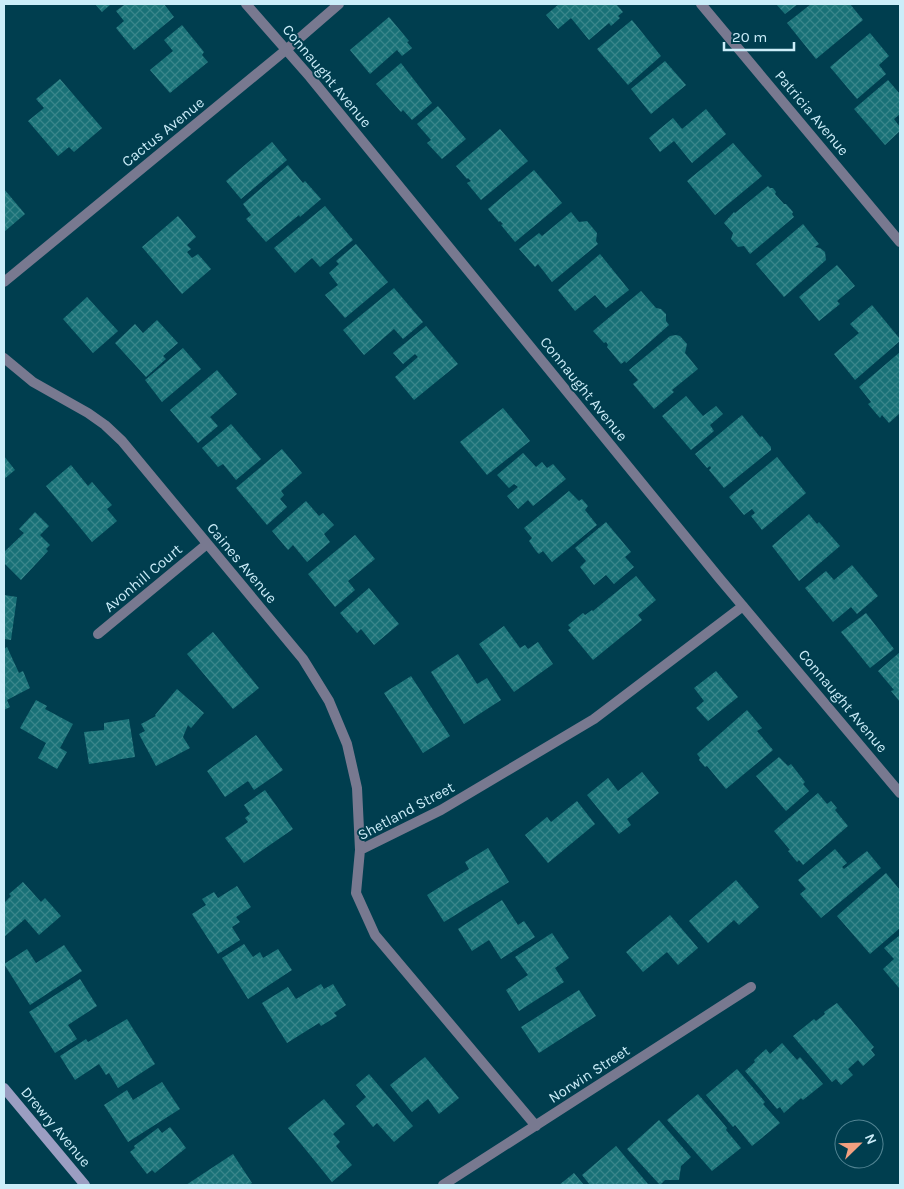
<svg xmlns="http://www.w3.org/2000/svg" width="904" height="1189" viewBox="0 0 904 1189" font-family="Karla,sans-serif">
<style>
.building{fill:url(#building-cross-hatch)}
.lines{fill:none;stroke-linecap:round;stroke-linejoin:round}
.street{stroke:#787990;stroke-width:10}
.secondary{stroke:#9b9ec2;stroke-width:10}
.labels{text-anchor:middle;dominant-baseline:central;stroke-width:4;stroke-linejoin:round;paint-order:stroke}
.street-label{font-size:15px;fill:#cbedf9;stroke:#003e4f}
</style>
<defs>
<pattern id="building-cross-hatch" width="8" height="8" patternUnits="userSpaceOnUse" patternTransform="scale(1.25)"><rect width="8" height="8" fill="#197177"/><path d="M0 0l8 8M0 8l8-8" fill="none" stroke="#39868b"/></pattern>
</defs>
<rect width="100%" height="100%" fill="#003e4f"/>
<!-- building -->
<path class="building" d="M95 4H111L102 12Z
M122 4H164L174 17 134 50 116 28 124 21 116 11 124 5Z
M559 4H579L581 5 582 4H616L623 12 618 16 620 18 611 26 609 23 589 40 571 18 558 29 546 15Z
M776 4H798L785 14Z
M811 4H850L863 20 816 59 787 23Z
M389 17 409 41 407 42 412 48 402 56 397 50 370 74 350 50Z
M632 20 661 56 628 85 597 49Z
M182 25 204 52 202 55 208 62 170 93 150 70 173 51 164 40Z
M870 33 889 56 879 65 886 74 857 99 830 67Z
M665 61 686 85 651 114 631 89Z
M401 63 432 103 412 120 403 110 401 112 376 84Z
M60 79 102 128 74 152 69 147 58 156 28 121 44 108 36 99Z
M888 80 900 94V114L894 119 900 127V131L885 145 854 109Z
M438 106 466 139 442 159 427 143 431 140 417 124Z
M706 109 726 134 692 163 674 141 660 152 649 138 673 118 682 129Z
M500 129 528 161 481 200 467 183 471 181 468 178 467 179 456 166Z
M272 142 287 160 241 199 226 181Z
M733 143 762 176 715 215 687 181Z
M288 165 303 183 305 181 321 199 300 217 299 215 266 242 246 219 251 215 243 204Z
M534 170 562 203 515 242 501 225 503 224 500 221 499 222 488 209Z
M768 186 770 188H773L776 192 775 194 784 204H786L793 212 792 214 794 217 750 254 744 246 738 247 731 239 733 233 724 223 734 212 735 213Z
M4 189 25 214 4 232Z
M325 206 353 240 320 267 312 258 295 273 274 248Z
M571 212 579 222 587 221 597 233 596 241 598 244 552 282 538 264 535 267 519 249 539 233 542 236Z
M178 216 196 237 187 245 191 249 187 252 192 258 198 254 211 269 182 294 142 247Z
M803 224 819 244 815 247 820 248 825 252 826 260 784 297 756 264Z
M356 244 388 282 345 318 325 295 338 285 329 273 339 264 336 261Z
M600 254 629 290 606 308 595 295 575 311 558 290Z
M837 265 855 286 837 301 840 304 819 321 799 297Z
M394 288 423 322 403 339 394 329 364 355 343 330Z
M641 291 656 308 661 309 666 314V321L669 325 626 363 625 361 621 364 607 347 608 345 606 342 604 343 593 331Z
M87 297 118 331 93 353 63 319Z
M872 305 900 339V341L855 380 834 354 859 333 850 324Z
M157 320 178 343 163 356 166 359 146 377 115 343 135 324 143 333Z
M426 326 458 364 414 400 395 377 418 357 415 354 403 364 393 353Z
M676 335 680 336 687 344 685 353 698 369 672 390 674 392 654 409 633 384 638 380 629 370 670 336Z
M183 348 201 369 162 402 145 380Z
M900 352V413L889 423 882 415 880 418 868 404 871 402 859 387Z
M217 370 237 394 210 417 218 426 198 443 170 410Z
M686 396 703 416 716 406 723 414 710 425 714 431 691 450 662 416Z
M503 408 530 441 487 475 460 442Z
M742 415 760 437 762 436 771 447V450L724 488 709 470 711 468 710 466 707 468 695 454Z
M231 424 261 459 236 480 223 464 218 467 202 448Z
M282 449 302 473 281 491 284 495 280 499 287 507 267 525 236 488Z
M523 453 536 467 542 462 547 468 553 464 566 479 533 506 528 500 518 509 507 496 518 487 514 484 509 488 497 475Z
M4 456 15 470 4 479Z
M777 457 806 493 762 530 751 516 755 513 752 509 744 515 729 497Z
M71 465 88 486 92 482 112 505 107 509 117 521 92 542 46 486Z
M569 491 579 501 582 499 588 506 585 510 597 525 552 562 543 551 539 554 536 551 529 541 532 538 524 528Z
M306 501 319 516 323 513 334 525 324 534 330 542 307 562 293 545 288 550 272 531Z
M35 512 49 526 40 535 50 545 46 549 48 551 21 580 4 563V552L24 533 19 529Z
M809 514 817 524 819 522 840 546 799 581 772 546Z
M606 522 631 552 625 557 634 567 614 584 606 575 594 585 580 567 586 561 575 548Z
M355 535 375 559 348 581 355 590 335 607 308 574Z
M852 565 878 596 857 614 851 607 833 622 805 588 826 571 834 580Z
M636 576 656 600 638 615 642 620 593 660 568 630 571 628 568 625 583 613 585 615 592 610 593 611Z
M369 588 399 624 374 645 361 629 357 633 340 613Z
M4 595 17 597 11 640 4 639Z
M866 613 894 649 870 668 841 632Z
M504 626 520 648 525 645 528 649 538 642 553 664 514 692 479 644Z
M213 632 259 688 233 709 187 654Z
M7 647 19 673 23 671 30 688 7 700 10 707 4 710V649Z
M900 652V702L891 691 894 690 878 671Z
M458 654 477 684 487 678 501 700 464 724 431 672Z
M716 671 738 697 708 721 696 708 704 701 694 688Z
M411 676 450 736 423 753 384 693Z
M177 689 204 713 191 728 188 725 183 737 190 748 156 766 139 734 145 731 141 724 156 716 155 715Z
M36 700 47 706 45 709 73 724 60 748 67 752 57 769 38 758 46 743 20 728Z
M747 710 762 728 757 731 773 750 726 789 707 766 705 767 699 760 700 758 697 754Z
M129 719 135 757 89 764 84 732 104 730V723Z
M256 735 283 770 254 790 248 781 225 797 207 771Z
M779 757 788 766 791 764 805 782 803 784 809 791 786 811 756 776Z
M642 772 659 793 627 819 631 825 619 834 587 795 608 778 618 791Z
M265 790 293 829 244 863 225 838 248 822 245 818 250 814 244 805Z
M818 793 827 804 831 801 837 808 835 810 848 826 803 865 799 860 797 862 788 851 790 850 774 831Z
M577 801 595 824 548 863 525 835 547 817 551 822Z
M488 848 509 882 444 922 427 895 469 869 465 862Z
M835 849 847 863 842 867 844 869 867 851 881 868 821 918 800 894 806 889 798 880Z
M886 873 900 890V928L870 954 837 916Z
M736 880 759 907 739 925 734 920 708 943 689 921Z
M23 882 41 902 45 898 61 916 39 935 25 919 4 937V903L11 896 9 894Z
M237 886 251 907 236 917 240 922 232 927 240 940 218 954 192 914 206 905 202 899 214 892 218 898Z
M502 900 518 925 524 921 535 937 501 959 489 940 472 951 458 929Z
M670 915 698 948 678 965 667 952 643 972 626 952Z
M552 933 569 958 555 968 564 982 519 1011 506 990 528 975 515 957Z
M900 935V989L883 969 894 959 884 948Z
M244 944 253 957 260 952 263 958 278 949 292 970 248 999 222 958Z
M64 945 82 971 30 1005 4 964 27 949 36 963Z
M80 979 97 1006 68 1025 77 1039 55 1053 29 1012Z
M321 984 324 989 333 984 346 1005 334 1013 337 1016 321 1026 319 1023 287 1043 262 1003 288 987 296 999Z
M579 990 596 1016 539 1053 521 1027Z
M837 1003 874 1047 871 1050 875 1055 863 1066 858 1060 848 1069 853 1075 841 1085 836 1079 832 1082 793 1036 814 1019 816 1021 825 1014 824 1012Z
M127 1019 155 1064 118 1088 109 1073 106 1075 99 1064 75 1080 60 1056 86 1039 88 1042Z
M782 1043 797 1060 800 1057 823 1084 803 1100 801 1098 784 1113 780 1107 777 1109 745 1071 755 1062 754 1060 766 1049 770 1054Z
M425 1057 459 1098 439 1114 428 1099 412 1112 390 1085Z
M737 1069 765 1102 763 1104 780 1123 752 1146 735 1125 733 1127 706 1095Z
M369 1074 413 1126 394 1142 377 1123 373 1127 356 1106 366 1097 356 1085Z
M162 1082 180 1109 128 1142 104 1105 127 1090 133 1100Z
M698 1094 727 1128 726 1130 741 1148 712 1171 667 1120Z
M324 1099 345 1124 333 1134 340 1142 336 1146 352 1165 332 1182 288 1128Z
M659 1120 691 1157 681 1166 679 1180H665L660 1185 627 1149Z
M170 1127 186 1148 155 1173 152 1170 147 1174 130 1152 135 1148 134 1146 158 1128 162 1133Z
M616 1146 648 1184 646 1185H590L582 1175Z
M233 1154 252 1183 249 1185H186Z
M574 1173 584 1185H559Z"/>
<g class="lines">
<!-- street -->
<path class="street" d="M246 4 310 77 720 579 900 793
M701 4 900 242
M4 282 287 49 339 4
M4 358 33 382 88 413 105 425 122 441 303 659 329 701 347 744 357 788 360 850 356 893 375 935 536 1126
M98 634 207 544
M360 850 441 810 594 719 743 606
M443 1185 751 987"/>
<!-- secondary -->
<path class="secondary" d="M4 1088 85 1185"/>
</g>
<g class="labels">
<!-- street labels -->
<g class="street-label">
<text transform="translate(327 76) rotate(50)">Connaught Avenue</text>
<text transform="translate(812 113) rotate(50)">Patricia Avenue</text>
<text transform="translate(163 132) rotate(-39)">Cactus Avenue</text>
<text transform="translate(584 389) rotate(51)">Connaught Avenue</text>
<text transform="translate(242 563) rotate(50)">Caines Avenue</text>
<text transform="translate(143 578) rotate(-40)">Avonhill Court</text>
<text transform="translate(843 701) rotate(50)">Connaught Avenue</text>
<text transform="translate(406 811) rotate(-28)">Shetland Street</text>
<text transform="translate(589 1074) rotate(-33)">Norwin Street</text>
<text transform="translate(56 1127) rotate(50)">Drewry Avenue</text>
</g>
</g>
<!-- border -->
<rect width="904" height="1189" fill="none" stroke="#cbedf9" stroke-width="10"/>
<!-- north arrow -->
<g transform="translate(859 1144) rotate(67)"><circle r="24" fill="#003e4f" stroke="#518493"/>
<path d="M0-4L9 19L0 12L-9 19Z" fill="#f2a080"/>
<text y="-8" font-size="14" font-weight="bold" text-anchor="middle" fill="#cbedf9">N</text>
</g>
<!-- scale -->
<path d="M724 42v8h70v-8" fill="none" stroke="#cbedf9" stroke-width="2.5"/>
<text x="732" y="42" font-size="15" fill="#cbedf9" stroke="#003e4f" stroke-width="4" paint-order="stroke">20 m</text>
</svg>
